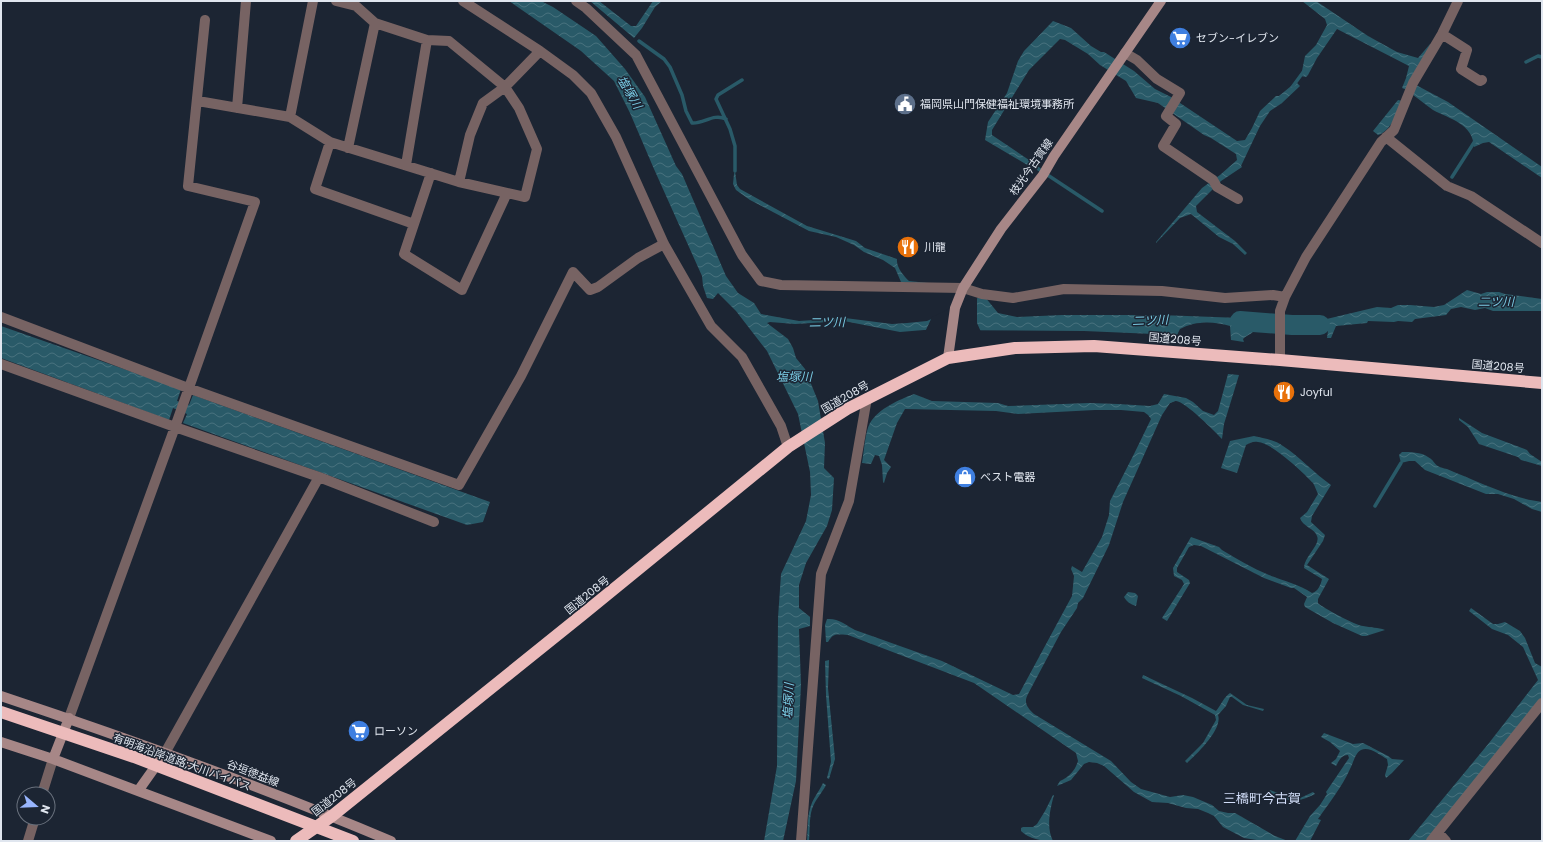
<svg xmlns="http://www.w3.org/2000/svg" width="1543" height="842" viewBox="0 0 1543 842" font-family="Poppins,'Noto Sans JP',sans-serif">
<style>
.water{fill:url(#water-waves)}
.pier{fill:#1c2533}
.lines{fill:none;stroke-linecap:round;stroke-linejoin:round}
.stream{stroke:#295a68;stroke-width:3.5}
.river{stroke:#295a68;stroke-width:20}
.street{stroke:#776363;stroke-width:10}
.secondary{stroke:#a78787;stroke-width:10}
.highway{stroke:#ecbbbb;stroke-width:12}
.highway-bridge{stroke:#ecbbbb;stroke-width:12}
.labels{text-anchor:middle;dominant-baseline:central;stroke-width:3;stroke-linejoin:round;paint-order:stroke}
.poi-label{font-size:11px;fill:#e0e6ef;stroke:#1c2533;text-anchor:start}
.street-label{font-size:11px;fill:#e0e6ef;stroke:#1c2533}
.water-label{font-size:12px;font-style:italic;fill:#7acce5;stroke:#1c2533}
.quarter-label{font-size:13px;fill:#d1ddf8;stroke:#1c2533}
</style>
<defs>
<pattern id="water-waves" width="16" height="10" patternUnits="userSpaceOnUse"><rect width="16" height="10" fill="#295a68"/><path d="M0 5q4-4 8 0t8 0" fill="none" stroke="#48727e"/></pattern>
</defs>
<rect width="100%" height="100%" fill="#1c2533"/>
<!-- water -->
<path class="water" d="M509 1H541L553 7 596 36 625 69 645 97 676 166 682 174 726 276 738 293 754 303 761 314 799 321 845 318 892 324 907 323 927 321 980 297H985L998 313 1017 317 1062 315H1160L1268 319 1267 328H1257C1254 333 1247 335 1243 339L1244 342 1231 340 1230 326C1213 321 1195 321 1180 329L1177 335 1084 331 924 330 900 332 844 321 795 324 770 322 767 323 788 339 793 348 796 358 805 369 818 401 825 443 824 468 834 478 832 510 827 526 806 563 799 585V608L810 617V626L799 629 801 685 796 781 783 841H764L777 766 778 618 781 574 806 521 811 495 810 472 798 414 767 351 736 311 718 293 713 299 707 298 703 286 702 276 654 169 630 113 614 81 581 51Z
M590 1H599L631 26H636L653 1H662L655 7 642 28 634 38Z
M1302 1H1316L1368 36 1397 52 1418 58 1430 44 1432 45 1407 90 1402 88 1406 78 1409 66 1337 29 1317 58 1308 75 1306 77 1301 76 1305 56 1316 45 1327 25 1325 19Z
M1053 21 1071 28 1091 46 1101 52H1104L1134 71 1155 89 1171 97 1237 141 1245 140 1252 128 1260 111 1276 96H1279L1296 82 1300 86 1282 103 1270 111 1260 126 1241 166 1242 167 1221 181 1196 206 1197 212 1235 241 1247 253 1245 255 1233 244 1219 237 1191 214 1180 218 1156 243V242L1202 188 1220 175 1237 160 1236 154 1211 138 1204 135 1158 103 1136 98 1126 81 1100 65 1088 54 1065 40 1060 39 1029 70 992 130V135L1032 162 1029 166 985 140 988 122 1007 93 1018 61 1024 51Z
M1416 85 1448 102 1542 167V178L1489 142 1483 143 1474 147C1473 124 1450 119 1433 110 1426 105 1420 100 1413 95Z
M1398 100 1403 101C1399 111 1390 132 1378 135L1373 131Z
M735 171 737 185 740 189 807 226 856 241 865 248 897 259C896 267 904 276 909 281L947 285 901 282 895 268 883 260 864 252 854 245 836 237 809 231 750 200 736 190 733 184 734 174Z
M1467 290 1481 294 1487 292H1499L1505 294 1542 299V311H1493L1485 308 1475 310 1461 307 1451 309 1446 315 1415 319 1412 322 1398 321 1394 322 1368 321 1367 323 1336 326 1331 338H1327L1328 331 1292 327V324L1314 322 1377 307 1391 308 1398 305H1410L1434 307 1444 305Z
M1 326 181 389 177 401 189 405 193 395 490 502 483 522 467 525 183 423 187 414 173 408 169 420 1 358Z
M1228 374 1239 375 1224 424 1222 439C1214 431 1186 402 1176 401 1175 401 1171 403 1170 403L1162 415 1123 502 1109 545 1083 598 1078 603 1077 608 1061 632 1028 694C1023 703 1028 708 1034 714L1111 761 1131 782 1141 789 1170 797 1183 795 1193 797 1212 805 1219 811 1228 813H1235L1275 836 1288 841H1263L1244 838 1223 827 1214 816 1208 813 1198 809 1186 808 1168 803 1152 802 1134 792 1104 766 1097 763 1089 762 1084 764 1071 780 1057 786 1060 781C1069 777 1075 771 1078 761L1076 753 974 683 848 635C837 635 834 632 828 642H826L825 625 827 619C838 618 846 625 855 630L942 661 1013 695 1019 694 1072 596 1074 576 1071 569 1072 566 1082 572 1102 537 1109 515 1110 501 1134 454 1151 419 1148 415 1144 412 1121 410H1095L1018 414 996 411 905 409 897 423 884 460 891 467 887 473 884 483 883 482 882 465 879 456 875 455 871 464 862 463C864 452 865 432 870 423 879 408 899 400 914 394L932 401 998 403 1008 406 1089 403 1118 404 1150 406 1158 404 1164 394 1186 398 1193 402 1203 411 1214 415 1218 411Z
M1459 418 1482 433 1527 450 1530 454 1542 462V466L1521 460 1518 457 1479 444 1468 427 1459 420Z
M1254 436C1263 438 1275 440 1283 446 1300 457 1314 473 1331 485L1312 516 1311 522 1325 535 1323 541 1307 565 1329 579 1318 599V603C1321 607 1357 626 1363 626 1371 628 1378 627 1385 630L1366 636H1362L1333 623 1305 607 1304 604 1307 597 1294 588H1291L1264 578 1201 546 1194 545 1189 547 1177 568V572L1189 580 1190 583 1167 621 1162 618 1184 584 1182 580 1174 576 1173 568 1191 537 1219 547 1222 550C1237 559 1252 568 1269 575 1284 581 1299 584 1312 593 1318 592 1321 584 1322 579L1304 568C1304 556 1321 545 1317 536 1315 529 1302 526 1300 518L1307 512 1318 494C1316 490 1315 486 1313 483 1303 472 1272 443 1258 442 1253 441 1250 443 1246 445L1237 473 1221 468 1230 441Z
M1402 452C1410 452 1421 452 1428 457 1437 462 1432 466 1447 469 1474 480 1513 499 1542 502V512L1532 509 1514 499 1498 494H1486L1425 470 1415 461H1409L1401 463 1399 455Z
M1128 592 1135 593 1138 596 1136 606C1130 604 1127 602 1124 597Z
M1471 608 1493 624H1498L1505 622 1520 631 1525 638 1535 663 1542 667V697L1426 841H1408L1489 743 1538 680 1523 647 1508 635 1492 629 1469 611Z
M829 660 828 688 835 759 829 779 827 778 831 762 826 695 825 661Z
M1143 675 1192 698 1216 711C1221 705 1224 697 1230 693L1247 705 1264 709 1263 711 1243 705 1232 697H1230L1226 706 1218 715C1223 729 1197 754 1187 763L1185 761 1203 743 1216 720 1215 715 1181 696 1142 678Z
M1324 733 1353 744 1363 743 1388 756 1392 759 1404 760 1392 773 1386 778 1385 775 1388 765 1387 759C1380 755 1369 746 1361 750 1355 753 1353 764 1350 769 1342 787 1329 803 1318 819L1321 820 1310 841H1295L1310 816 1320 805 1327 794 1326 792 1349 758 1348 755C1341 755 1339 761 1336 766L1331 763 1336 759 1340 751 1330 742 1321 737Z
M823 783 826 785C822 793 815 800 812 809 809 819 810 831 809 841H807C808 831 807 818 810 809 812 799 819 792 823 783Z
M1270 790 1296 800 1313 792 1315 794C1292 805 1292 801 1269 792Z
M1053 795H1054C1050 809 1046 828 1053 841 1042 841 1029 839 1021 831V828L1023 827H1033L1037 824 1045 811Z"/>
<!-- pier -->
<path class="pier" d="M972 298H977V323L981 332H925L932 317Z"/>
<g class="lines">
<!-- stream -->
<path class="stream" d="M639 41 664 59 670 67 682 95 686 111 692 123C704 124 713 113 726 119
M1526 62 1538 56 1542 57
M1293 86 1304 71
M1028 162 1102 211
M735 171V146L730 129 716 99 718 95 742 80
M1452 177 1475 141
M1375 506 1401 463"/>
<!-- river -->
<path class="river" d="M1240 321 1292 325H1320"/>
<!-- street -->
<path class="street" d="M336 1 356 6 375 23 427 40 449 41 505 87 519 108 537 149 525 197 459 182
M463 1 540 51 573 75 591 93 616 137 664 244 711 326 742 357 781 426 788 447
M576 1 586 8 636 55 742 255 761 281 781 285 963 288 982 294 1013 298 1064 289 1162 291 1225 298 1273 295 1285 297
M1442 34 1467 50 1461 69 1480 81 1482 80
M1125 53 1137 60 1157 79 1180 93 1166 116 1176 124 1163 146 1213 180 1217 187 1238 199
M198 101 290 117 330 142 459 182 470 135 483 103 505 87 540 51
M237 108 246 1
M290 117 313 1
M1386 137 1447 186 1471 196 1542 243
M330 142 315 189 414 224
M348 148 375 23
M406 165 427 40
M431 173 404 254 462 290 507 193
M1 317 188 388 459 485 521 376 573 272 590 290 598 287 638 258 664 244
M1280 360V311L1285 297 1306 257 1381 142 1394 130 1413 83 1442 34 1458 1
M1 364 175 427 319 477
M69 718 175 427 255 202 188 186 205 20
M165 753 319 477 434 522
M42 794 53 759
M1438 832 1446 841
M28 841 35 818
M801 841 821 574 849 501 867 398
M1431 841 1542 703"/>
<!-- secondary -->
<path class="secondary" d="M948 358 955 308 963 288 1001 229 1043 175 1054 156 1161 1
M1 696C133 740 263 787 391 841
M1 742 53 759 271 841
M53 759 69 718
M138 791 165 753"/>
<!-- highway -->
<path class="highway" d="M296 841 332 816 582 615 788 447 847 409 948 358 1015 348 1094 346 1280 360 1542 383"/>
<!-- highway-bridge -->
<path class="highway-bridge" d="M1 712 134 757 353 841"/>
</g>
<!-- icons -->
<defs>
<g id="supermarket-disc" transform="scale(1.15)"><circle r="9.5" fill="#3f7fe0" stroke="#1c2533"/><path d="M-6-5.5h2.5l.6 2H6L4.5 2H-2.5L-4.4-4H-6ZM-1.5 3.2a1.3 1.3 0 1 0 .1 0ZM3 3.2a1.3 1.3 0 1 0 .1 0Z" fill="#fff"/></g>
<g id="civic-disc" transform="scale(1.15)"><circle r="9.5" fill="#5c6f8a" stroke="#1c2533"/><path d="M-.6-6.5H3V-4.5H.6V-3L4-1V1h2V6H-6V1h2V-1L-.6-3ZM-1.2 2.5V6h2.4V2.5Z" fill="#fff"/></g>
<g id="restaurant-disc" transform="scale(1.15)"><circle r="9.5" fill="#e8710a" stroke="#1c2533"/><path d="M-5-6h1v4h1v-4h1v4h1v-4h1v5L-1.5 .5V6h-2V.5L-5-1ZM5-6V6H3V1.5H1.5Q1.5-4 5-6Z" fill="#fff"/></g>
<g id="shop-disc" transform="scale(1.15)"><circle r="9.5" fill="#3f7fe0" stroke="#1c2533"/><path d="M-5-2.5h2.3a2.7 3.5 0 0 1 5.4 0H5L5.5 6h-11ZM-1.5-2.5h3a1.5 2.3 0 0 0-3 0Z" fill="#fff"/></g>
</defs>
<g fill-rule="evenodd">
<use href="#supermarket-disc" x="1180" y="38"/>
<use href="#civic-disc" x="905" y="104"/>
<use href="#restaurant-disc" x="908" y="247"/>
<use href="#restaurant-disc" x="1284" y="392"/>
<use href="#shop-disc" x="965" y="477"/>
<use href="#supermarket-disc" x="359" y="731"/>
</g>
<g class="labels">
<!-- poi labels -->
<g class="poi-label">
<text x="1196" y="38">セブン-イレブン</text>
<text x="920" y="104">福岡県山門保健福祉環境事務所</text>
<text x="924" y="247">川龍</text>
<text x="1300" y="392">Joyful</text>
<text x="980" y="477">ベスト電器</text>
<text x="374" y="731">ローソン</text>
</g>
<!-- street labels -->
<g class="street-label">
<text transform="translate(1031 167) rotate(-55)">枝光今古賀線</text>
<text transform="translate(1175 339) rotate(5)">国道208号</text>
<text transform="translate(1498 366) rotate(5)">国道208号</text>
<text transform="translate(845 397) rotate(-30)">国道208号</text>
<text transform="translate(587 595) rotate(-39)">国道208号</text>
<text transform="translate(182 762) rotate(20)">有明海沿岸道路;大川バイパス</text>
<text transform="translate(253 773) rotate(21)">谷垣徳益線</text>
<text transform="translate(334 797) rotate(-38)">国道208号</text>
</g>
<!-- water labels -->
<g class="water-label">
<text transform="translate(630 92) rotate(60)">塩塚川</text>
<text x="1496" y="301">二ツ川</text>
<text transform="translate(1150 320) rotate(-2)">二ツ川</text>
<text transform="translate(827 322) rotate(-1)">二ツ川</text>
<text x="794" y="376">塩塚川</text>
<text transform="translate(788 701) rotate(-87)">塩塚川</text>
</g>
<!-- quarter labels -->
<g class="quarter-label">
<text x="1262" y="798">三橋町今古賀</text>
</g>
</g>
<!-- border -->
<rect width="1543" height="842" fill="none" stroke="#e0e6ef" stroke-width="4"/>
<!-- north arrow -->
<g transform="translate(36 806) rotate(109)"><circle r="19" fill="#1c2533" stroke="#6a727e"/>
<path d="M0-3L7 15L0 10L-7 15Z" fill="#98b5fd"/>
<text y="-6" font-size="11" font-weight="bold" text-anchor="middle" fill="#e0e6ef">N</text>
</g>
</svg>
